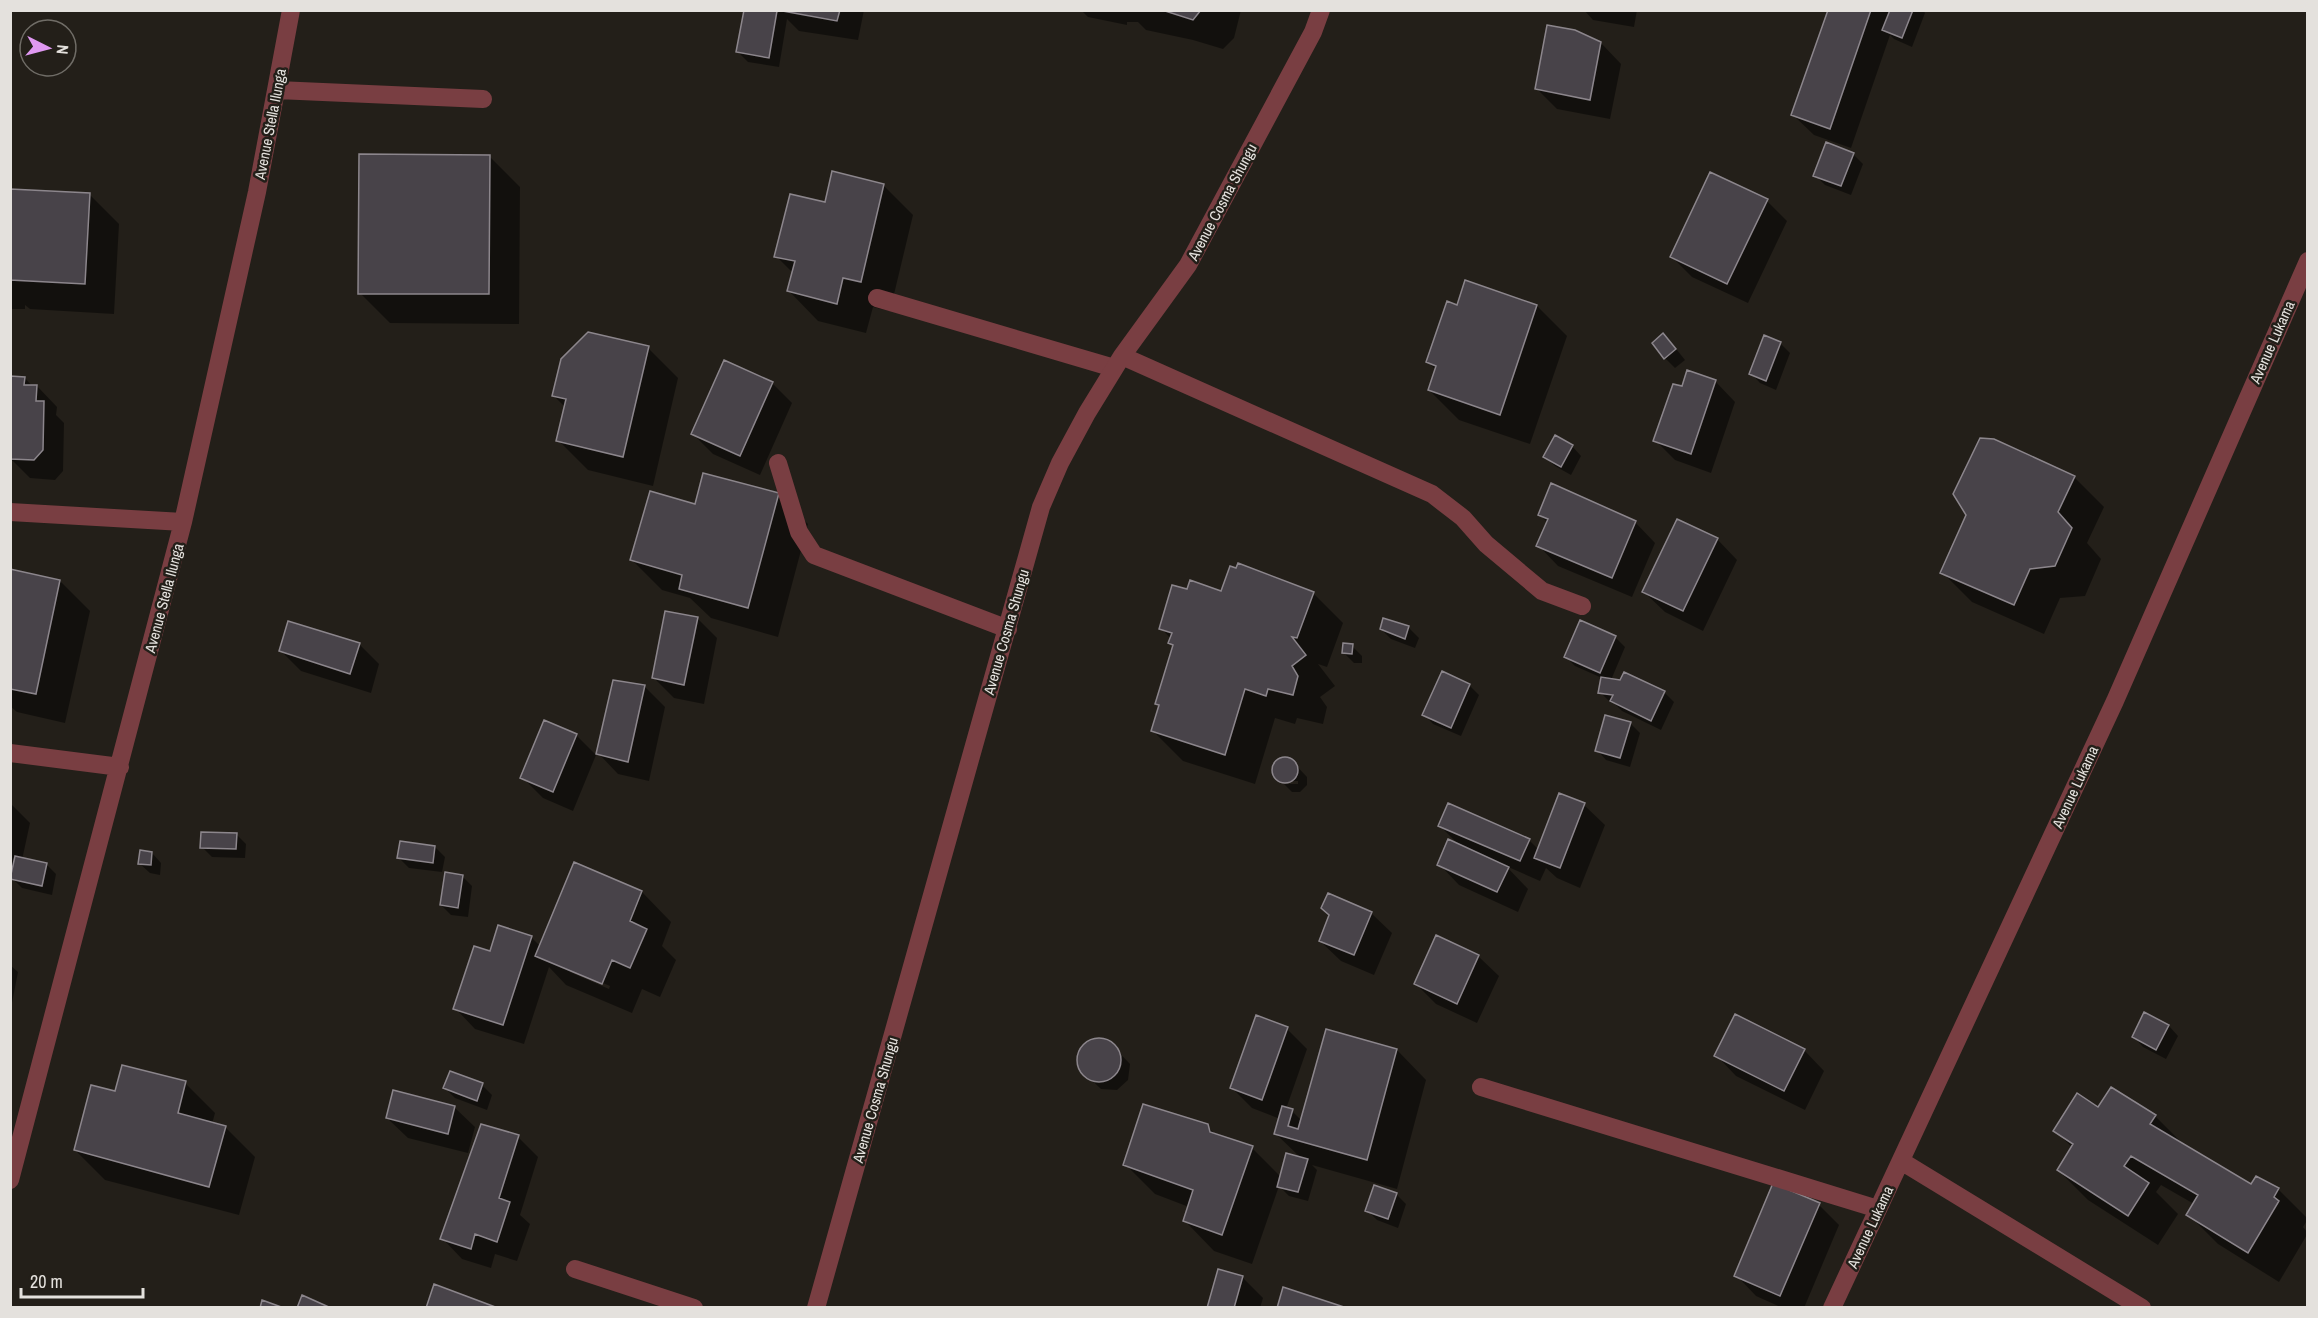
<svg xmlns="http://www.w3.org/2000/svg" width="2318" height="1318" viewBox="0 0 2318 1318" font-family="'Archivo Narrow',sans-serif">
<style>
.shadow{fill:#0007;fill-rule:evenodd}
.building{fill:#484349;stroke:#8c868c;stroke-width:1.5}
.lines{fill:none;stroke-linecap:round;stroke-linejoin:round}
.lane{stroke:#793e42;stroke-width:18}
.street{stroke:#793e42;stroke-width:18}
.labels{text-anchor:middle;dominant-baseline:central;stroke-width:5;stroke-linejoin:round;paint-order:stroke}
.street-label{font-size:15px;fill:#e4e1dd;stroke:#231f19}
</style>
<rect width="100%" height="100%" fill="#231f19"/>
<!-- shadow -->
<path class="shadow" d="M745 10 778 13 779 10H864L858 40 799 31 787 19 779 67 748 62 738 52Z
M1081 10H1241L1234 38 1223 49 1193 40 1146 30 1138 22H1127V25L1088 17Z
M1584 10H1637L1634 27 1593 20Z
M1829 10H1923L1925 13 1912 47 1894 39 1890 35 1851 148 1814 135 1793 115Z
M1601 43 1621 64 1610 119 1557 109 1537 89Z
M1853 154 1863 164 1851 195 1825 185 1815 175Z
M490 157 520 187 519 324 390 323 360 293Z
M883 185 913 215 890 311 873 307 866 333 818 321 789 291 793 273 776 256 826 204Z
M10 190 89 194 119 224 114 314 30 309 25 305V309H10Z
M1767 201 1787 221 1748 303 1692 277 1671 256Z
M1466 282 1537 306 1567 336 1530 444 1459 420 1429 390 1436 370 1428 362 1458 307Z
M1780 343 1790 353 1776 390 1760 383 1751 373Z
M1673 345 1685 360 1675 368 1665 358Z
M648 348 678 378 653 486 588 470 558 440 565 407 554 396Z
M10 378H25L32 386H37L57 407 56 415 64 423 63 471 55 480 30 478 13 461H10Z
M1715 381 1735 402 1711 473 1675 460 1655 440 1682 388Z
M772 383 792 403 760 475 713 454 693 434Z
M1572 446 1581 456 1571 475 1555 466 1545 457Z
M2074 477 2104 507 2087 543 2101 559 2085 596 2060 598 2044 634 1972 602 1942 572Z
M778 495 808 524 778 637 711 618 690 598 662 590 632 560 696 505Z
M1539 514 1635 522 1655 543 1632 597 1558 566 1538 545 1548 523Z
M1717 539 1737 560 1703 631 1665 612 1644 592Z
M10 572 60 581 90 611 65 723 17 712 10 706Z
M1188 591 1222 593H1313L1343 623 1327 667 1318 664 1335 686 1320 697 1327 707 1323 724 1297 718 1295 724 1275 718 1255 784 1183 761 1153 731 1160 707 1157 703 1174 647 1170 642 1171 639 1161 628Z
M697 618 717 638 704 704 674 698 654 678Z
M1384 620 1409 628 1419 638 1415 648 1391 639 1381 629Z
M1615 637 1625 647 1611 680 1664 692 1674 702 1661 730 1622 711 1614 703 1610 702 1600 692 1602 678 1575 666 1565 656Z
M359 644 379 664 371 693 301 671 281 651Z
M1352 646 1362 656V663H1354L1344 653Z
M1469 685 1479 695 1461 736 1433 724 1424 714Z
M645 687 665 707 649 781 618 774 598 753Z
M1630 723 1640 733 1630 767 1606 760 1597 750Z
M576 735 596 755 573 811 543 798 522 777Z
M1281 759H1290L1307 777V785L1300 792H1292L1284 784H1298V781H1282V783L1274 774 1275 765Z
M1560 795 1584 805 1605 825 1580 888 1557 878 1546 868 1540 881 1506 866 1528 889 1518 912 1459 885 1439 864 1459 845 1440 826 1529 840 1539 850Z
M10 803 30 823 22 860 46 864 56 874 52 895 22 888 12 878 13 871 10 870Z
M236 834 246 844 245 858 212 857 202 847Z
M435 847 445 857 442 872 409 868 399 858Z
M152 853 161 863 160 875 150 873 140 864Z
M575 864 642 892 671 922 662 946 676 960 660 997 642 989 632 1013 566 985 549 967 524 1044 475 1029 455 1008 490 953 531 937 540 946ZM570 969 610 986 609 989 570 972Z
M462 876 472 886 468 917 451 915 441 905Z
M1371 913 1392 933 1374 975 1341 961 1320 941Z
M1478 956 1499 976 1477 1023 1436 1004 1415 983Z
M10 965 18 972 11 1008H10Z
M2169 1026 2178 1036 2166 1059 2143 1047 2134 1037Z
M1287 1029 1307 1049 1286 1109 1292 1111 1302 1121 1397 1050 1426 1080 1397 1189 1312 1165 1317 1170 1308 1201 1289 1196 1279 1186 1252 1264 1214 1251 1185 1221 1189 1207 1155 1194 1125 1164 1207 1126 1217 1136 1252 1148 1281 1177 1301 1158 1276 1134 1280 1119 1252 1108 1232 1088Z
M1101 1039 1109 1042 1130 1064 1128 1080 1117 1090 1101 1089 1084 1073 1080 1066 1081 1051 1086 1044Z
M1804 1050 1824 1071 1805 1110 1736 1076 1716 1055Z
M185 1083 215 1113 212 1124 225 1127 255 1157 239 1215 105 1180 75 1150 116 1093Z
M482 1085 492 1095 487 1110 455 1098 445 1088Z
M454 1107 475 1127 468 1153 408 1138 387 1118Z
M2099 1109 2155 1116 2185 1146 2252 1186 2278 1189 2308 1219 2303 1227 2308 1233 2279 1282 2218 1244 2188 1214 2194 1204 2161 1185 2156 1192 2178 1214 2158 1245 2088 1200 2058 1170 2073 1148 2055 1131Z
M518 1137 538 1157 520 1215 530 1224 517 1261 495 1254 491 1268 462 1259 442 1238Z
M1396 1194 1406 1204 1398 1228 1377 1220 1367 1210Z
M1819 1205 1839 1225 1804 1308H1783L1756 1296 1736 1275Z
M1242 1277 1263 1298 1260 1308H1209Z"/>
<!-- building -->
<path class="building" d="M744 10 777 11 769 58 736 52Z
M777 10H840L837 21Z
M1162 10H1201L1193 20Z
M1828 10H1871L1830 129 1791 115Z
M1890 10H1913L1902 38 1882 30Z
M1547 25 1575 30 1601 42 1590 100 1535 89Z
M1826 142 1854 153 1841 186 1813 176Z
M359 154 490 155 489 294H358Z
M832 171 884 184 861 282 843 278 837 304 787 291 795 261 774 257 790 194 825 202Z
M1710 172 1768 199 1727 284 1670 257Z
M10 189 90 193 85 284 10 280Z
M1465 280 1537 305 1500 415 1428 390 1436 366 1426 362 1447 301 1457 305Z
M588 332 649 346 623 457 556 441 566 399 552 396 561 359Z
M1663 333 1676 349 1664 359 1652 343Z
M1764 335 1781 342 1766 381 1749 374Z
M724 360 773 382 740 456 691 434Z
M1687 370 1716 380 1691 454 1653 441 1673 384 1682 386Z
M10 376 25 377 24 385H37L36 401H44L43 450 34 460 10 459Z
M1555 435 1573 445 1561 467 1543 457Z
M1980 438 1994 439 2075 476 2058 512 2072 528 2055 566 2030 569 2014 605 1940 573 1966 515 1953 494Z
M703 473 779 493 748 608 679 589 682 575 630 560 650 491 695 504Z
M1551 483 1636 521 1612 578 1536 546 1548 519 1538 515Z
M1677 519 1718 538 1683 611 1642 592Z
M1238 563 1314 592 1297 638 1292 637 1306 655 1292 666 1298 676 1293 695 1268 689 1266 696 1245 689 1225 755 1151 731 1159 705 1155 704 1173 645 1168 643 1172 633 1159 629 1172 585 1187 589 1190 580 1221 591 1230 566 1236 568Z
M10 569 60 580 36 694 10 689Z
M665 611 698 617 684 685 652 678Z
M1383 618 1409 626 1405 639 1380 629Z
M1580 620 1616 636 1600 673 1564 657Z
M288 621 360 643 350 674 279 651Z
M1343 643 1353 644 1352 654 1342 653Z
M1442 671 1470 684 1451 728 1422 715Z
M1624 672 1665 691 1651 721 1610 701 1613 695 1598 693 1601 677 1620 680Z
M613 680 645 685 628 762 596 754Z
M1605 715 1631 722 1620 758 1595 751Z
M544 720 577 734 553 792 520 778Z
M1272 770a13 13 0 1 1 26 0a13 13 0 1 1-26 0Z
M1559 793 1585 803 1560 868 1534 858Z
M1448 803 1530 839 1520 861 1438 826Z
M201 832 237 833 236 849 200 848Z
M1448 839 1509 867 1497 892 1437 865Z
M400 841 435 846 433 863 397 858Z
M140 850 152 852 151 865 138 864Z
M15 856 47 863 42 886 10 879Z
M574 862 642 891 630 921 647 929 630 968 612 960 602 984 535 956Z
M445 872 463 875 458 908 440 905Z
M1328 893 1372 912 1354 955 1319 941 1329 915 1321 908Z
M498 925 532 936 503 1025 453 1009 474 946 490 951Z
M1436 935 1479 955 1457 1004 1414 984Z
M2144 1012 2169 1025 2156 1050 2132 1037Z
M1735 1014 1805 1049 1784 1091 1714 1056Z
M1256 1015 1288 1027 1262 1100 1230 1088Z
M1326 1029 1397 1049 1367 1160 1274 1134 1282 1106 1293 1109 1288 1126 1298 1129Z
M1077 1060a22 22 0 1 1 44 0a22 22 0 1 1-44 0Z
M122 1065 186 1081 178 1113 226 1126 209 1187 74 1150 91 1085 115 1091Z
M450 1071 483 1083 477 1101 443 1088Z
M2111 1087 2156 1115 2150 1124 2251 1184 2256 1176 2279 1188 2274 1197 2279 1201 2248 1253 2186 1215 2198 1195 2131 1156 2124 1166 2149 1183 2128 1216 2057 1170 2073 1144 2053 1131 2077 1093 2098 1107Z
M393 1090 455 1106 448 1134 386 1118Z
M1143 1104 1208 1124 1210 1132 1253 1146 1222 1235 1183 1221 1193 1190 1123 1165Z
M481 1124 519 1135 499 1198 510 1202 497 1242 475 1234 471 1249 440 1239Z
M1286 1153 1308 1159 1298 1192 1277 1187Z
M1773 1183 1820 1203 1780 1296 1734 1276Z
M1374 1185 1397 1193 1388 1219 1365 1211Z
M1218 1269 1243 1276 1234 1308H1207Z
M434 1284 498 1308H426Z
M1283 1287 1347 1308H1277Z
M302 1295 331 1308H297Z
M262 1300 284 1308H260Z"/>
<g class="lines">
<!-- lane -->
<path class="lane" d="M877 298 1114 368"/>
<!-- street -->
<path class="street" d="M277 90 483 99
M1122 356 1432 494 1463 518 1486 544 1542 591 1582 606
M778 463 799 532 814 555 1008 629
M10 512 183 522
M10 753 120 767
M1481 1087 1878 1209
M1901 1161 2142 1308
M10 1180 183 522 257 192 291 10
M575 1269 694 1308
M816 1308 1041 507 1060 463 1087 413 1122 356 1188 265 1313 32 1321 10
M1832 1308 2115 701 2308 261"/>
</g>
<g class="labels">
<!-- street labels -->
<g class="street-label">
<text transform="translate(270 124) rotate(-79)">Avenue Stella Ilunga</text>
<text transform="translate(1222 202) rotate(-62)">Avenue Cosma Shungu</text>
<text transform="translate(2272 342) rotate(-66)">Avenue Lukama</text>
<text transform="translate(164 598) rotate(-75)">Avenue Stella Ilunga</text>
<text transform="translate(1006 632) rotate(-74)">Avenue Cosma Shungu</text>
<text transform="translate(2075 787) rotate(-65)">Avenue Lukama</text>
<text transform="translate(875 1100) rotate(-74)">Avenue Cosma Shungu</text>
<text transform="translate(1870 1227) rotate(-65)">Avenue Lukama</text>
</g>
</g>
<!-- border -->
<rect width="2318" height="1318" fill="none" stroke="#e4e1dd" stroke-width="24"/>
<!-- north arrow -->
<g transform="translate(48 48) rotate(96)"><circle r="28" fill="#231f19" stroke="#706d67" stroke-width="1.5"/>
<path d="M0-4.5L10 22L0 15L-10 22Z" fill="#df98f1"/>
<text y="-9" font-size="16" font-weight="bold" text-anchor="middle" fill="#e4e1dd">N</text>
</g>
<!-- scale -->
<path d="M21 1288v9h122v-9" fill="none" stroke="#e4e1dd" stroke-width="3"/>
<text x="30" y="1288" font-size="18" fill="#e4e1dd" stroke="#231f19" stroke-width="4.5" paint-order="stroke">20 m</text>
</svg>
